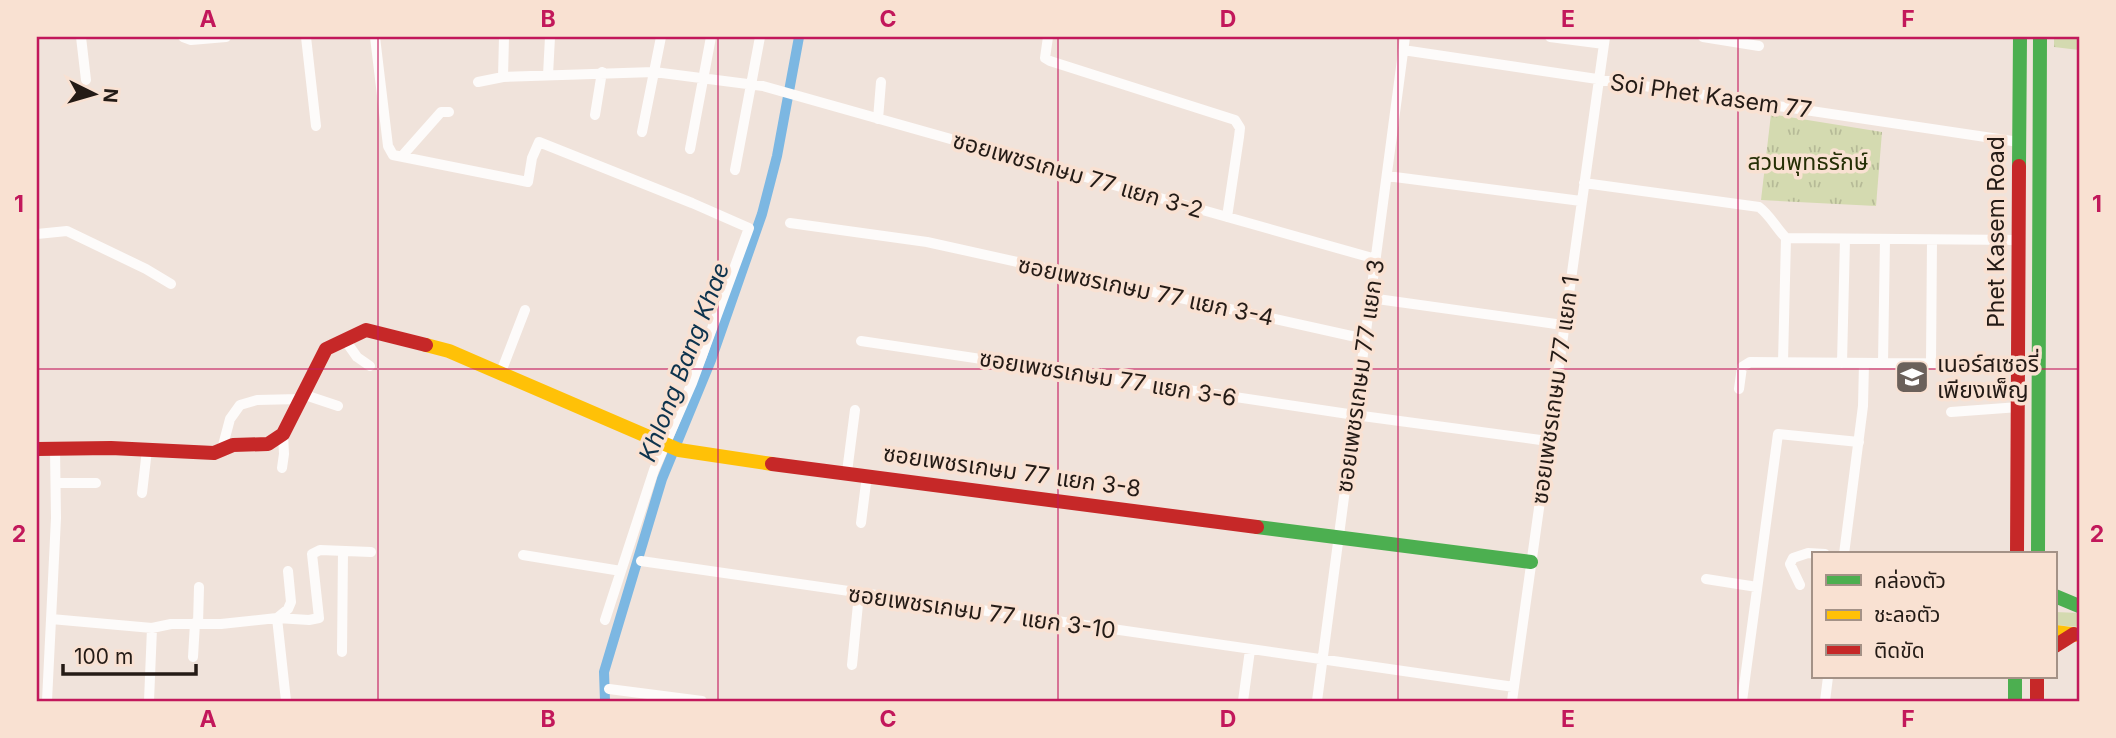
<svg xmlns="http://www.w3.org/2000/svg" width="2116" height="738" viewBox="0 0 2116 738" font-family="Inter,'Noto Sans Thai',sans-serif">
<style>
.grass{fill:#d4dab0}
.forest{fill:url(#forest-firs)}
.park{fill:url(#park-tufts)}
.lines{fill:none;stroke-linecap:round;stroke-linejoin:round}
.canal{stroke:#7cb7e2;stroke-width:10}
.street{stroke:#fdfbfa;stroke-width:10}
.fast{stroke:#4caf50;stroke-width:14}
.slow{stroke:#ffc107;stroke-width:14}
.jam{stroke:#c62828;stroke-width:14}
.grid{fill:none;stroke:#c2185b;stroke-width:2;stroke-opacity:0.55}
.labels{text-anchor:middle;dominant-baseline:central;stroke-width:7;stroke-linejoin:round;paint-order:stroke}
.street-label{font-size:23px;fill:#241b16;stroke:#f9e1d2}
.park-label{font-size:23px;fill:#252f05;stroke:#f9e1d2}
.poi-label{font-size:23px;fill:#241b16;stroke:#f9e1d2;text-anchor:start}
.water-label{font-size:24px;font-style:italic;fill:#0d334d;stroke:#f9e1d2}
.neatline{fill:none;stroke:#c2185b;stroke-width:2.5}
.grid-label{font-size:23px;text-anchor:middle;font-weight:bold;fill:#c2185b}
</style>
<defs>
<pattern id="forest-firs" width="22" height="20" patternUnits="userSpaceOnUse" patternTransform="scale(1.75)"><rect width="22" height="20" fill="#d4dab0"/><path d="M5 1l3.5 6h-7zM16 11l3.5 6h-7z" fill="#b6ba97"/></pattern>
<pattern id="park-tufts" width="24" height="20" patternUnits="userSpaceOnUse" patternTransform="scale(1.75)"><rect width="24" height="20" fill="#d4dab0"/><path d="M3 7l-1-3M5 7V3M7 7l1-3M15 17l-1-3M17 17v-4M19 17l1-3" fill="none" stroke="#b6ba97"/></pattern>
</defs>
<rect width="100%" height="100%" fill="#f0e3db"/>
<!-- grass -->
<path class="grass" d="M2055 612 2079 613V627L2055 625Z"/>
<!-- forest -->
<path class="forest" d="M2054 37H2079V50L2054 47Z"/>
<!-- park -->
<path class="park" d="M1771 114 1882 132 1876 206 1761 200Z"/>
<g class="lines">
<!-- canal -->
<path class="canal" d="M605 701 604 672 662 479 711 360 762 214 777 156 799 37"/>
<!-- street -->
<path class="street" d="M81 37 86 80
M183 37 191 40 226 37
M306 37 316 126
M375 37 388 146 393 155 528 182 532 158 539 142 692 203 749 228 692 383 654 470 605 620
M1048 37 1045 58 1050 61 1235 120 1240 128 1239 137 1227 217
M1550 37 1604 44
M1703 37 1759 46
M1403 50 2019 142
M548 75 550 37
M503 77 504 37
M478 82 503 77 654 72 763 86 1376 259
M595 115 602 72
M878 119 881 82
M642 132 661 37
M690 149 711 37
M402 156 441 112H449
M735 170 760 37
M1387 176 1581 201
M1584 183 1759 207C1770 215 1776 228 1786 238
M790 223 927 242 1365 339
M37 234 67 231 146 269 171 284
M1786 238 2018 240
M1370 298 1563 325
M345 340 357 357 370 366
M861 341 1355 415 1548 441
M1783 362 1786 238
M1842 363 1845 239
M1883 363 1885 239
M1931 363 1932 240
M501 372 525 310
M1739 389 1742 367 1750 362 2019 364
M302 394 338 406
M1951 412 2019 407
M222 449 230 419 240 405 257 400 299 399
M282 468 284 454 283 434
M847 472 855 410
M56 483H96
M142 493 147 450
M861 523 867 475
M1844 554 1863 406 1864 363
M523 555 621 571
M641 561 1514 687
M1706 579 1757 587
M1800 585 1790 564 1793 558 1808 553 1825 554
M51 619 152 628 171 624H221L277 618 288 609 291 602 288 571
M198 624 199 587
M342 652 343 551
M193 657 195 623
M852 665 859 594
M609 689 702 701
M47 701 56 518 55 450
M149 701 152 628
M286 701 277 618 309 620 319 618 312 554 320 550 371 552
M1243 701 1250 650
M1317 701 1405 37
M1512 701 1605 37
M1742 701 1778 434 1859 442
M1825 701 1828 677"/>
<!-- fast -->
<path class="fast" d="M2019 166 2020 37
M1257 527 1531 562
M2038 554 2040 37
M2055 596 2079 606
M2015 677V701"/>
<!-- slow -->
<path class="slow" d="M426 345 449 351 679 450 772 464
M2055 632 2079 635"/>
<!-- jam -->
<path class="jam" d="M37 449 111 448 214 453 233 445 268 444 283 434 326 349 366 330 426 345
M772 464 1257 527
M2017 554 2019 166
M2055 646 2074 634
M2037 677V701"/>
</g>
<!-- grid -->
<path class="grid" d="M378 37V701M718 37V701M1058 37V701M1398 37V701M1738 37V701M37 369H2079"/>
<!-- icons -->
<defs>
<g id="school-square" transform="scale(1.75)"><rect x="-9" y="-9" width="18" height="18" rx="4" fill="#6b615b" stroke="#f9e1d2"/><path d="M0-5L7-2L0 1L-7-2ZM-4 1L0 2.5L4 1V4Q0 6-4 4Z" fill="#fff"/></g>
</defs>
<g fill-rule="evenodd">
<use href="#school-square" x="1912" y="377"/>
</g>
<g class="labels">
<!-- street labels -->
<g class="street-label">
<text transform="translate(1711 96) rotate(8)">Soi Phet Kasem 77</text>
<text transform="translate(1078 175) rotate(16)">ซอยเพชรเกษม 77 แยก 3-2</text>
<text transform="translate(1996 232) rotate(-90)">Phet Kasem Road</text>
<text transform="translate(1146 291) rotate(12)">ซอยเพชรเกษม 77 แยก 3-4</text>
<text transform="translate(1360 376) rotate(-82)">ซอยเพชรเกษม 77 แยก 3</text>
<text transform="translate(1108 378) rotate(9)">ซอยเพชรเกษม 77 แยก 3-6</text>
<text transform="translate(1555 390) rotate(-82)">ซอยเพชรเกษม 77 แยก 1</text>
<text transform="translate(1012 471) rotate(8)">ซอยเพชรเกษม 77 แยก 3-8</text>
<text transform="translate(982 612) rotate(8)">ซอยเพชรเกษม 77 แยก 3-10</text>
</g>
<!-- park labels -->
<g class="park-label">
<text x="1808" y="162">สวนพุทธรักษ์</text>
</g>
<!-- poi labels -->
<g class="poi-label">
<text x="1937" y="364">เนอร์สเซอรี่<tspan x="1937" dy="26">เพียงเพ็ญ</tspan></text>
</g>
<!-- water labels -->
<g class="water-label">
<text transform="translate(684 362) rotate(-69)">Khlong Bang Khae</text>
</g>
</g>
<!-- border -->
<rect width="2116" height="738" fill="none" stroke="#f9e1d2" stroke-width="77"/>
<!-- legend -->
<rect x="1812" y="552" width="245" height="126" fill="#f9e1d2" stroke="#a49287" stroke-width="2"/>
<rect x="1826" y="575" width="35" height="10" fill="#4caf50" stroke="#a49287" stroke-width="2"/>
<text x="1874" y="588" font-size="21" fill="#241b16">คล่องตัว</text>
<rect x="1826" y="610" width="35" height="10" fill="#ffc107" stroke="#a49287" stroke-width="2"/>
<text x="1874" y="622" font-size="21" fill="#241b16">ชะลอตัว</text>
<rect x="1826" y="645" width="35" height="10" fill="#c62828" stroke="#a49287" stroke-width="2"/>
<text x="1874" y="658" font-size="21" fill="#241b16">ติดขัด</text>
<!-- north arrow -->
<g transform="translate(94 94) rotate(95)" stroke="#f9e1d2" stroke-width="5" paint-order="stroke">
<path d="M0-5L12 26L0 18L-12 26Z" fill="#241b16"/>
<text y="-10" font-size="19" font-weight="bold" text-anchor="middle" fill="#241b16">N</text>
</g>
<!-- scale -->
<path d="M63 664v10h133v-10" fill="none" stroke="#241b16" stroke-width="3.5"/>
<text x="74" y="664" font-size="21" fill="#241b16" stroke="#f9e1d2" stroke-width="5" paint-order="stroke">100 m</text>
<rect x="38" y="38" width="2040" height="662" class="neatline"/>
<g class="grid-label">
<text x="208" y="27">A</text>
<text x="548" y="27">B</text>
<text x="888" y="27">C</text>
<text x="1228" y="27">D</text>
<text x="1568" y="27">E</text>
<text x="1908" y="27">F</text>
<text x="19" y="212">1</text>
<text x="2097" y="212">1</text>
<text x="19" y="542">2</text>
<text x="2097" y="542">2</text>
<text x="208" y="727">A</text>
<text x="548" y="727">B</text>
<text x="888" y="727">C</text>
<text x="1228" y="727">D</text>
<text x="1568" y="727">E</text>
<text x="1908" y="727">F</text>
</g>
</svg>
